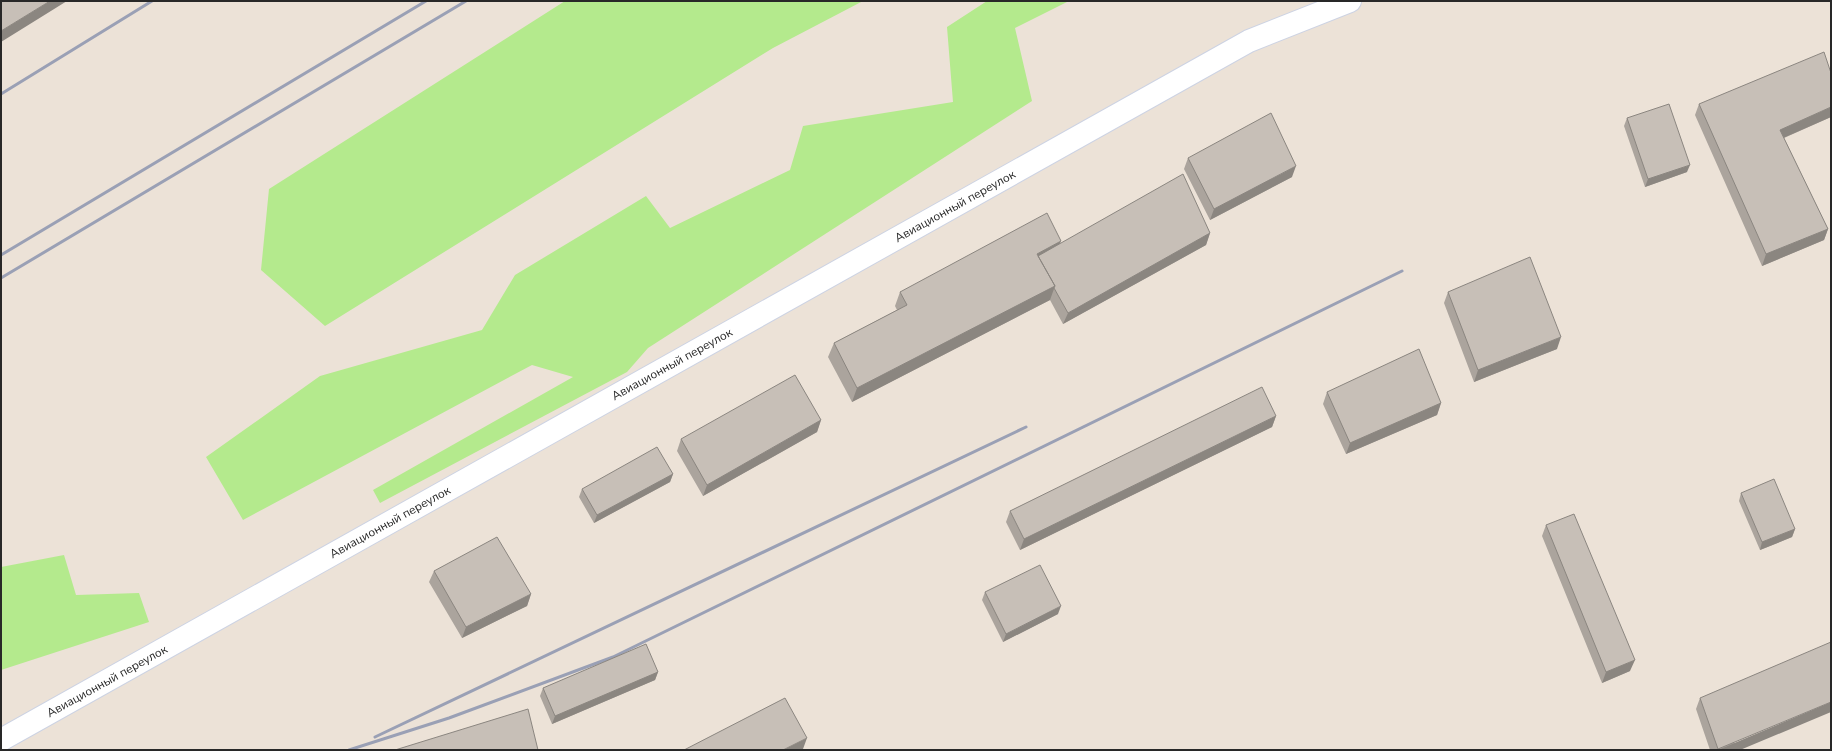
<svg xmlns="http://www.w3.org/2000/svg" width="1832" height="751" viewBox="0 0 1832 751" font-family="'Nunito Sans',sans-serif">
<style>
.green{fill:#b4ea8d}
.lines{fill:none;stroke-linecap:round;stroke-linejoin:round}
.minor-casing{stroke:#cdd3e3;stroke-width:24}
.minor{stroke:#fff;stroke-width:22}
.rail{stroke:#9aa0b5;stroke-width:3}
.wall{fill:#aba49d}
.shaded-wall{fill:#8b8680}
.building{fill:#c7bfb7;stroke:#8b8680}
.labels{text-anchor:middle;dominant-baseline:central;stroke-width:3;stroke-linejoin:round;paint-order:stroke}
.street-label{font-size:12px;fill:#282828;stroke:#fff}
</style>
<rect width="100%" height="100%" fill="#ece2d7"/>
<!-- green -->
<path class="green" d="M565 1H863L773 48 325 326 261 270 269 189Z
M987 1H1069L1015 28 1032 101 648 348 627 372 380 503 373 490 573 377 532 365 243 520 206 457 320 376 482 330 515 275 646 196 670 228 790 170 803 126 953 102 947 27Z
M64 555 76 595 139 593 149 622 1 670V567Z"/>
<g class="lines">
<!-- minor casing -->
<g class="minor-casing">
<path id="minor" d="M1 740 1249 41 1350 1"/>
</g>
<!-- minor -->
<use href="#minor" class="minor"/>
<!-- rail -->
<path class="rail" d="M1 94 152 1
M1 255 426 1
M1 278 466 1
M375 737 1026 427
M349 750 449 718 613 657 1402 271"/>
</g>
<!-- wall -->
<path class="wall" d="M1699 104 1831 117 1784 138 1828 229 1824 240 1762 266 1695 115Z
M1627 118 1687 172 1645 187 1624 126Z
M1188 158 1292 177 1210 220 1184 169Z
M1210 233 1206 245 1063 324 1050 300 852 402 828 357 834 343 897 310 895 306 900 292 1060 244Z
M1448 292 1557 349 1474 382 1444 303Z
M1327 392 1441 403 1437 415 1346 454 1323 404Z
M1276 416 1272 427 1020 550 1006 522 1010 511Z
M821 420 817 432 703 496 677 451 681 439Z
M673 474 670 482 594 523 579 497 582 489Z
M1741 493 1795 529 1792 537 1760 550 1739 501Z
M1546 525 1630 671 1602 683 1542 536Z
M434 571 531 594 527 606 462 638 429 582Z
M985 592 1058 614 1003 642 982 600Z
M658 672 655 680 552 724 540 696 543 688Z
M1700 698 1740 750H1710L1696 709Z"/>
<!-- shaded-wall -->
<path class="shaded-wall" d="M50 1H67L1 42V31Z
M1831 107V117L1776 141 1780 130Z
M1690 165 1687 172 1645 187 1648 179Z
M1296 166 1292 177 1210 220 1214 209Z
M1828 229 1824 240 1762 266 1766 254Z
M1210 233 1206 245 1063 324 1068 313Z
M1061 241 1056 255 1040 264 1037 254Z
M1055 286 1050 300 852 402 857 388Z
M1561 337 1557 349 1474 382 1478 370Z
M1441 403 1437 415 1346 454 1350 443Z
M1276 416 1272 427 1020 550 1024 539Z
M821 420 817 432 703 496 707 485Z
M673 474 670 482 594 523 597 515Z
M1795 529 1792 537 1760 550 1762 542Z
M531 594 527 606 462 638 466 627Z
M1061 606 1058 614 1003 642 1006 634Z
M1635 660 1630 671 1602 683 1606 672Z
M658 672 655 680 552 724 555 716Z
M1831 702V712L1740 750H1718Z
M807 738 803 749 802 750H783Z"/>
<!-- building -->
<path class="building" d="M1 1H50L1 31Z
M1824 52 1831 73V107L1780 130 1828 229 1766 254 1699 104Z
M1669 104 1690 165 1648 179 1627 118Z
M1271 113 1296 166 1214 209 1188 158Z
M1183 174 1210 233 1068 313 1054 288 1055 286 1038 256Z
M1047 213 1061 241 1037 254 1055 286 857 388 834 343 907 305 900 292Z
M1530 257 1561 337 1478 370 1448 292Z
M1419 349 1441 403 1350 443 1327 392Z
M795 375 821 420 707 485 681 439Z
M1262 387 1276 416 1024 539 1010 511Z
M657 447 673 474 597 515 582 489Z
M1774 479 1795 529 1762 542 1741 493Z
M1574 514 1635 660 1606 672 1546 525Z
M497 537 531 594 466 627 434 571Z
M1040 565 1061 606 1006 634 985 592Z
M1831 642V702L1718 749 1700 698Z
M646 644 658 672 555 716 543 688Z
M785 698 807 738 783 750H684Z
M528 709 538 750H395Z"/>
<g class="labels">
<!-- street labels -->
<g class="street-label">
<text transform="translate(955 206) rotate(-29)">Авиационный переулок</text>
<text transform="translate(672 364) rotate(-29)">Авиационный переулок</text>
<text transform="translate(390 522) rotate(-29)">Авиационный переулок</text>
<text transform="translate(107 681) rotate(-29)">Авиационный переулок</text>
</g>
</g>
<!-- border -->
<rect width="1832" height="751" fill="none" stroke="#282828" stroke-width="4"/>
</svg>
